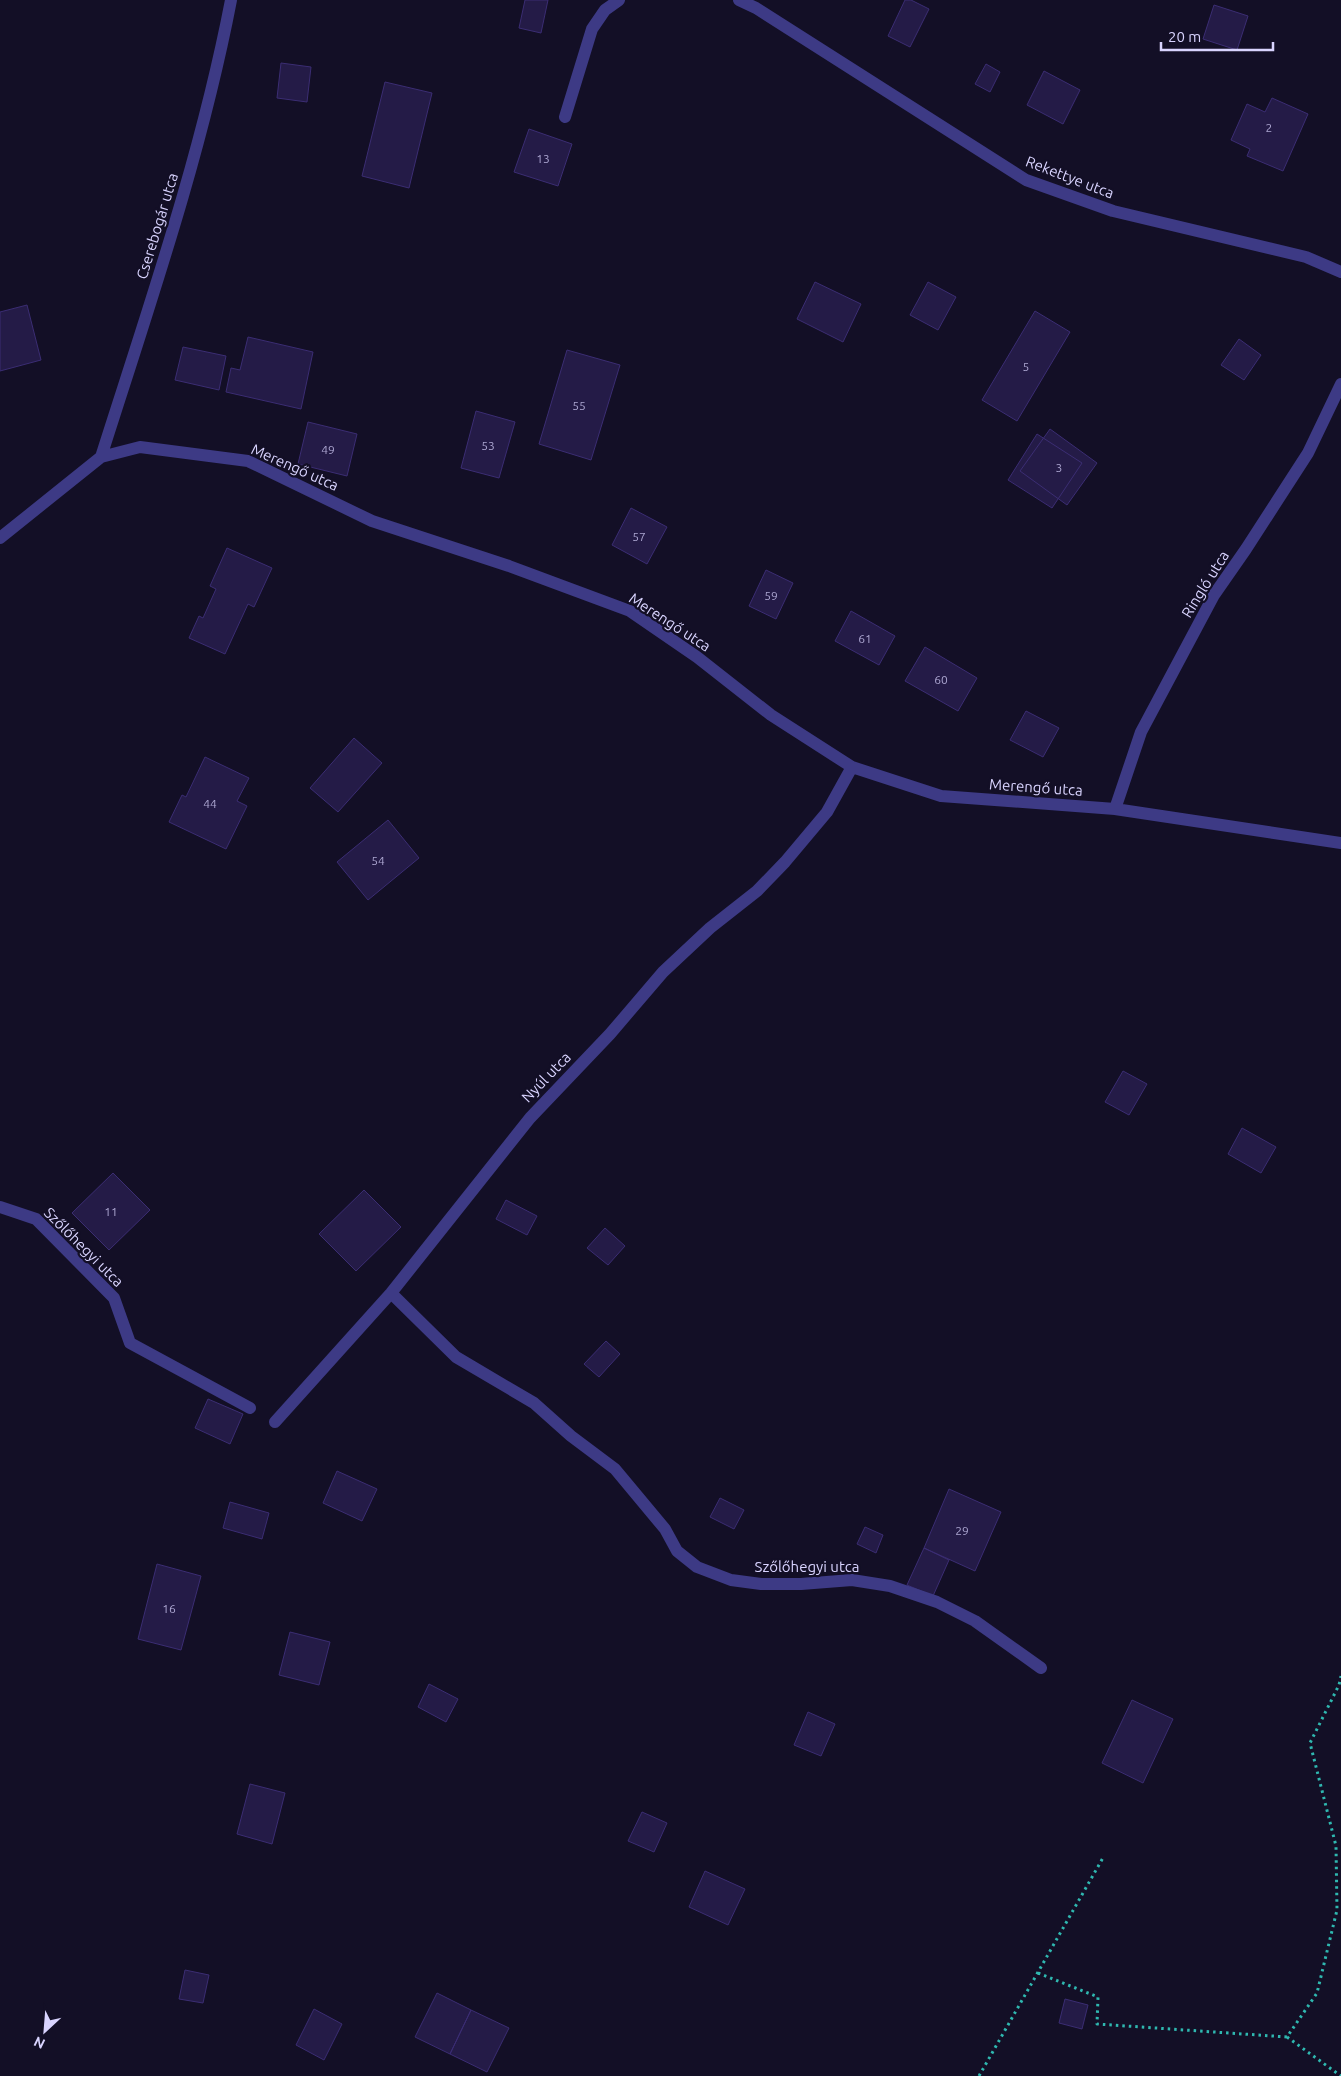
<svg xmlns="http://www.w3.org/2000/svg" width="1341" height="2076" viewBox="0 0 1341 2076" font-family="Ubuntu,sans-serif">
<style>
.building{fill:#241b47;stroke:#3b2d73}
.lines{fill:none;stroke-linecap:round;stroke-linejoin:round}
.path{stroke:#2fb8b0;stroke-width:3;stroke-dasharray:2.5 4;stroke-linecap:butt}
.service{stroke:#3d3a85;stroke-width:12}
.minor{stroke:#3d3a85;stroke-width:12}
.labels{text-anchor:middle;dominant-baseline:central;stroke-width:4.5;stroke-linejoin:round;paint-order:stroke}
.number-label{font-size:12px;fill:#aca6d1}
.street-label{font-size:15px;fill:#d9d4ff;stroke:#130f26}
</style>
<rect width="100%" height="100%" fill="#130f26"/>
<!-- building -->
<path class="building" d="M525 0H548L541 33 519 28Z
M905 0H911L929 9 910 47 888 36Z
M1214 5 1248 16 1237 50 1203 39Z
M281 63 311 67 307 102 277 98Z
M986 64 1000 72 990 92 975 84Z
M1044 71 1080 90 1063 124 1027 105Z
M385 82 432 93 409 188 362 176Z
M1272 98 1308 114 1283 171 1247 156 1250 149 1231 140 1247 104 1265 112Z
M529 129 572 144 558 186 514 172Z
M815 282 861 304 843 342 797 319Z
M928 282 956 297 938 330 910 315Z
M27 305 41 360 0 371V312Z
M1035 311 1070 332 1017 421 982 400Z
M248 337 313 352 301 409 226 392 231 368 240 370Z
M1239 339 1261 355 1244 380 1221 365Z
M183 347 226 356 219 390 175 380Z
M567 350 620 365 591 460 539 444Z
M476 411 515 422 499 478 461 468Z
M308 422 357 434 347 476 298 464Z
M1050 429 1097 463 1067 505 1020 471Z
M1037 434 1082 463 1052 508 1008 480Z
M631 508 667 527 647 564 612 545Z
M227 548 272 568 254 607 248 604 225 654 189 638 199 616 203 618 216 589 210 586Z
M766 570 793 583 776 619 749 606Z
M851 611 895 636 879 665 835 641Z
M925 647 977 678 958 711 905 681Z
M1026 711 1059 728 1043 757 1010 740Z
M354 738 382 763 338 812 310 788Z
M205 757 249 778 237 801 247 806 226 849 169 822 182 795 186 797Z
M388 820 419 858 368 900 337 862Z
M1123 1071 1147 1084 1129 1115 1105 1102Z
M1242 1128 1276 1147 1261 1173 1228 1154Z
M113 1173 150 1210 109 1250 72 1213Z
M364 1190 401 1227 356 1271 319 1234Z
M506 1200 537 1216 527 1235 496 1219Z
M605 1228 625 1246 608 1265 587 1248Z
M606 1341 620 1354 599 1377 584 1364Z
M208 1399 243 1414 230 1444 195 1428Z
M337 1471 377 1489 362 1521 323 1503Z
M949 1489 1001 1512 975 1571 924 1548Z
M720 1498 744 1510 734 1529 710 1517Z
M230 1502 269 1513 262 1539 223 1528Z
M865 1527 883 1535 876 1553 857 1544Z
M924 1548 949 1560 933 1596 907 1585Z
M157 1564 201 1576 181 1650 138 1639Z
M290 1632 330 1642 319 1685 279 1675Z
M429 1684 458 1699 446 1722 418 1707Z
M1132 1700 1173 1719 1143 1783 1102 1763Z
M808 1712 835 1724 821 1756 794 1745Z
M250 1784 285 1793 272 1844 237 1834Z
M642 1812 667 1823 654 1852 628 1841Z
M705 1871 745 1889 728 1925 689 1907Z
M185 1970 209 1975 203 2003 179 1999Z
M437 1993 471 2010 450 2054 415 2037Z
M1065 1999 1088 2005 1082 2029 1059 2023Z
M314 2009 342 2024 324 2060 296 2045Z
M471 2010 509 2028 487 2072 450 2054Z"/>
<g class="lines">
<!-- path -->
<path class="path" d="M1038 1973 1098 1997 1097 2024 1287 2037 1317 1993 1337 1910 1336 1846 1310 1743 1339 1685 1341 1676
M1287 2037 1341 2076
M979 2076 1104 1856"/>
<!-- service -->
<path class="service" d="M565 117 592 29 605 10 619 0"/>
<!-- minor -->
<path class="minor" d="M739 0 756 8 1026 180 1113 211 1306 257 1341 272
M101 457C149 306 201 156 231 0
M0 538 101 457 140 447 248 461 372 521 509 566 630 611 697 657 771 715 852 767 941 796 1115 809 1341 843
M1115 809 1141 732 1214 595 1246 549 1308 453 1341 384
M0 1207 36 1219 114 1298 130 1343 250 1408
M391 1293 456 1357 534 1403 571 1436 615 1469 665 1529 677 1551 697 1567 731 1580 761 1584H801L852 1580 890 1586 937 1602 975 1621 1041 1668
M275 1422 391 1293 530 1118 610 1034 663 972 710 928 757 891 785 862 827 812 852 767"/>
</g>
<g class="labels">
<!-- number labels -->
<g class="number-label">
<text x="1269" y="127">2</text>
<text x="543" y="158">13</text>
<text x="1026" y="366">5</text>
<text x="579" y="405">55</text>
<text x="488" y="445">53</text>
<text x="328" y="449">49</text>
<text x="1059" y="467">3</text>
<text x="639" y="536">57</text>
<text x="771" y="595">59</text>
<text x="865" y="638">61</text>
<text x="941" y="679">60</text>
<text x="210" y="803">44</text>
<text x="378" y="860">54</text>
<text x="111" y="1211">11</text>
<text x="962" y="1530">29</text>
<text x="169" y="1608">16</text>
</g>
<!-- street labels -->
<g class="street-label">
<text transform="translate(1070 177) rotate(21)">Rekettye utca</text>
<text transform="translate(157 226) rotate(-73)">Cserebogár utca</text>
<text transform="translate(295 467) rotate(24)">Merengő utca</text>
<text transform="translate(1205 584) rotate(-58)">Ringló utca</text>
<text transform="translate(670 622) rotate(33)">Merengő utca</text>
<text transform="translate(1036 787) rotate(4)">Merengő utca</text>
<text transform="translate(546 1077) rotate(-46)">Nyúl utca</text>
<text transform="translate(84 1247) rotate(45)">Szőlőhegyi utca</text>
<text x="807" y="1566">Szőlőhegyi utca</text>
</g>
</g>
<!-- north arrow -->
<g transform="translate(45 2031) rotate(206)" stroke="#130f26" stroke-width="4" paint-order="stroke">
<path d="M0-4L9 19L0 12L-9 19Z" fill="#d9d4ff"/>
<text y="-8" font-size="14" font-weight="bold" text-anchor="middle" fill="#d9d4ff">N</text>
</g>
<!-- scale -->
<path d="M1161 42v8h112v-8" fill="none" stroke="#d9d4ff" stroke-width="2.5"/>
<text x="1168" y="42" font-size="15" fill="#d9d4ff" stroke="#130f26" stroke-width="4" paint-order="stroke">20 m</text>
</svg>
